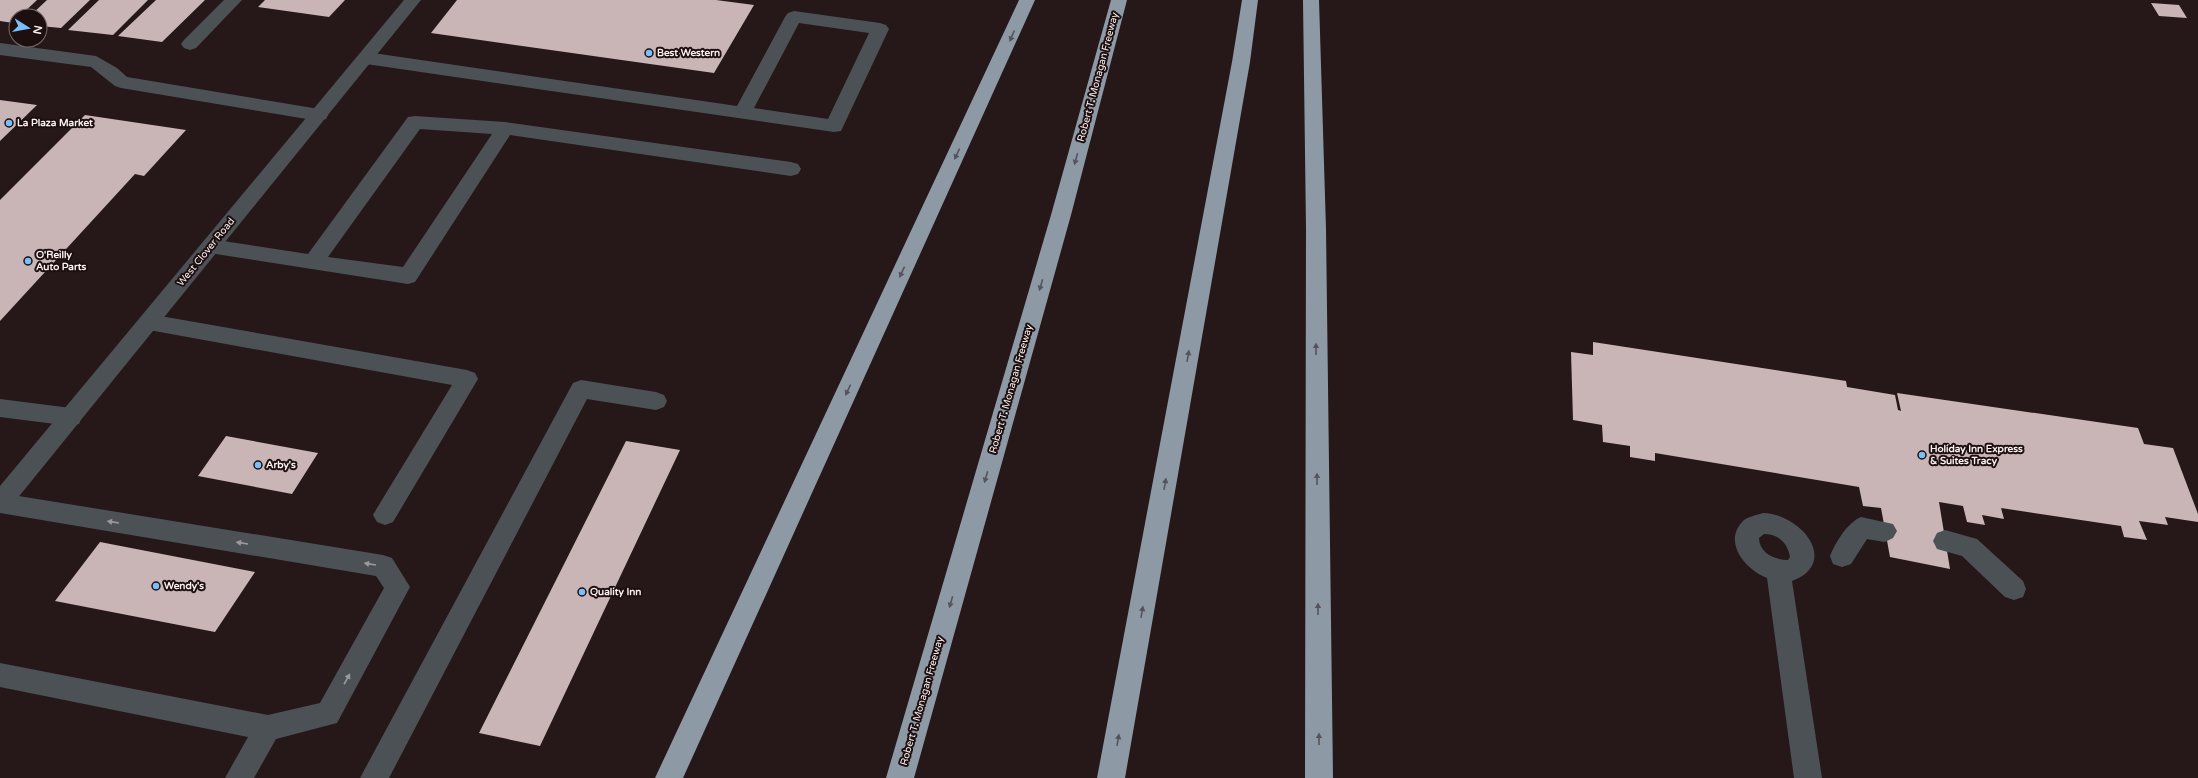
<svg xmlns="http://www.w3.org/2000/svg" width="2198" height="778" viewBox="0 0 2198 778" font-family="'Varela Round',sans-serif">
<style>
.building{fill:#c9b5b6}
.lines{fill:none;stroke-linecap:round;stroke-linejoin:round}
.service{fill:#4c5156;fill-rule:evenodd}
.minor{fill:#4c5156;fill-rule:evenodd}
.tertiary{fill:#4c5156;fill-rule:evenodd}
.motorway{fill:#8d9aa6;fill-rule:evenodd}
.oneway{fill:#55545b}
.oneway2{fill:#9b999c}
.poi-dot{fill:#79bff8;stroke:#1d0f10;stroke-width:1.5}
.labels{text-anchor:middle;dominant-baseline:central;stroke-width:4;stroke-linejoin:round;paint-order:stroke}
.poi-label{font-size:10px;font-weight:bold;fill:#fbf1f1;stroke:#1d0f10;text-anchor:start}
.street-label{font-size:10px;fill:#fbf1f1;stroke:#1d0f10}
</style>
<rect width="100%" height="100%" fill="#261819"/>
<!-- building -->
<path class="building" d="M0 0H37L20 16H16V20L13 23 0 21Z
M47 0H90L61 28 40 26V16H30Z
M99 0H148L113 35 68 30Z
M156 0H205L162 42 118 36Z
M265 0H345L329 17 258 7Z
M457 0H716L754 5 714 73 431 33Z
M2151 3 2179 5 2187 18 2159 16Z
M0 100 37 105 0 141Z
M85 115 186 130 144 176 135 174 0 321V200Z
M1593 342 1846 381 1847 387 1895 395 1898 410 1901 411 1897 393 2138 428 2144 444 2173 448 2198 514V522L2165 517 2168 525 2139 521 2147 540 2124 537 2121 526 2001 508 2004 519 1982 515 1985 525 1967 522 1963 506 1939 502 1950 569 1890 557 1881 508 1863 506 1859 487 1655 453V461L1630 457V446L1603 442 1602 425 1573 420 1571 352 1593 355Z
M226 436 318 453 292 494 198 476Z
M626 441 680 450 540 746 479 733Z
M100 542 255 572 215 632 55 601Z"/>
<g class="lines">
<!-- service -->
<path class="service" d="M794 11 880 23 886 25 889 29 841 131 834 132 366 64 360 62 357 58 360 54 366 52 737 106 785 17 788 13ZM799 23 869 33 828 119 754 108Z
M0 43 96 56 117 68 127 77 319 109 326 111 328 115 326 119 319 121 121 88 115 86 91 67 0 55Z
M415 116 505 122 791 162 798 164 801 169 798 174 791 176 510 135 415 282 408 284 203 252 200 247 203 242 210 239 308 254 408 117ZM420 129 492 134 403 267 328 257Z
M149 314 467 370 475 373 478 379 393 522 385 525 377 522 373 515 377 508 452 385 149 330 142 328 138 322 142 316Z
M581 380 656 392 664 395 667 401 664 407 656 410 587 399 389 778H360L573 383Z
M0 399 71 408 79 410 82 417 79 424 71 426 0 417Z
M0 493 383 555 392 558 410 587 337 723 276 739 254 778H225L248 737 0 687V663L268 715 320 703 384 588 376 576 0 513Z
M1763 513C1802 514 1840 563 1792 581L1822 778H1794L1767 578C1746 570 1722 542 1743 521 1747 517 1757 515 1763 513ZM1764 534C1778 534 1788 543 1790 557L1788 560C1775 560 1759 553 1759 538Z
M1861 517 1893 524 1897 531 1893 538 1885 542 1867 539 1851 564 1842 567 1833 564 1830 556C1836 542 1847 523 1861 517Z
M1945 530 1977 539 2023 581 2026 589 2023 597 2014 600 2005 597 1962 556 1937 549 1933 541 1937 533Z"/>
<!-- minor -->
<path class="minor" d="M224 0H242L196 48 190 50 184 48 181 44 184 40Z"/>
<!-- tertiary -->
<path class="tertiary" d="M404 0H421L8 510 0 513V486Z"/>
<!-- motorway -->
<path class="motorway" d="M1019 0H1035L683 778H655Z
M1111 0H1127L1071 215 914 778H886L1051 215Z
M1242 0H1258L1250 62 1125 778H1097L1232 62Z
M1303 0H1319L1326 229 1333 778H1305L1306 229Z"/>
</g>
<!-- one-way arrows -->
<defs><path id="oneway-solid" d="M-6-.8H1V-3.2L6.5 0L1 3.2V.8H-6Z"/></defs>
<g class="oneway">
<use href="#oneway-solid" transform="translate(1012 36) rotate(113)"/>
<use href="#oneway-solid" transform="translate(957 154) rotate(115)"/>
<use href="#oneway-solid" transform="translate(1076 159) rotate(105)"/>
<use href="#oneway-solid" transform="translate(902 272) rotate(115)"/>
<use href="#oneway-solid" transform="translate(1041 285) rotate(106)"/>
<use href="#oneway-solid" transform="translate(1316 349) rotate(-90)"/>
<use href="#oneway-solid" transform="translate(1188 356) rotate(-80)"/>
<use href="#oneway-solid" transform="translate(848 390) rotate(115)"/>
<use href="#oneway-solid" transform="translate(986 477) rotate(106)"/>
<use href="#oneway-solid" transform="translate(1317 479) rotate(-90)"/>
<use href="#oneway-solid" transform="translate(1165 484) rotate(-80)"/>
<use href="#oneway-solid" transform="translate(951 602) rotate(106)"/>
<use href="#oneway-solid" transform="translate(1318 609) rotate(-90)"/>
<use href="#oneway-solid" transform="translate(1142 612) rotate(-80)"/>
<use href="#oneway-solid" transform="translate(1319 739) rotate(-90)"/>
<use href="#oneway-solid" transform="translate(1118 740) rotate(-80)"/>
</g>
<g class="oneway2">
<use href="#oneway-solid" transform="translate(113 522) rotate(-171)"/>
<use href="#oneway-solid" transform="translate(242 543) rotate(-171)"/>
<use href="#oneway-solid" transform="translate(370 564) rotate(-171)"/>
<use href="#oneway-solid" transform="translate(347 679) rotate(-61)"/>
</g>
<!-- markers -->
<g class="poi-dot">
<circle cx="649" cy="53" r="4"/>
<circle cx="9" cy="123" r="4"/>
<circle cx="28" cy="261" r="4"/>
<circle cx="1922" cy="455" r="4"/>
<circle cx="258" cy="465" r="4"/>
<circle cx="156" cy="586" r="4"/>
<circle cx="582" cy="592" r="4"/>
</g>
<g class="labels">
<!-- poi labels -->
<g class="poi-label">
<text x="657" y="53">Best Western</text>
<text x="17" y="123">La Plaza Market</text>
<text x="36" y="255">O'Reilly<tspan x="36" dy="12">Auto Parts</tspan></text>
<text x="1930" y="449">Holiday Inn Express<tspan x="1930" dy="12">&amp; Suites Tracy</tspan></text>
<text x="266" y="465">Arby's</text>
<text x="164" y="586">Wendy's</text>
<text x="590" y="592">Quality Inn</text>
</g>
<!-- street labels -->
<g class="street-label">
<text transform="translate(1098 77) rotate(-75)">Robert T. Monagan Freeway</text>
<text transform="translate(206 252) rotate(-51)">West Clover Road</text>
<text transform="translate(1011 389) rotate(-74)">Robert T. Monagan Freeway</text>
<text transform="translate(922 701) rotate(-74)">Robert T. Monagan Freeway</text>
</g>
</g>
<!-- north arrow -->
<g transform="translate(28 28) rotate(101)"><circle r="19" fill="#1d0f10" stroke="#76696a"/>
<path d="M0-3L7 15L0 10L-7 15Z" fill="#79bff8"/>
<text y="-6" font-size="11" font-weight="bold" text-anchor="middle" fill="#fbf1f1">N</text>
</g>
</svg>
